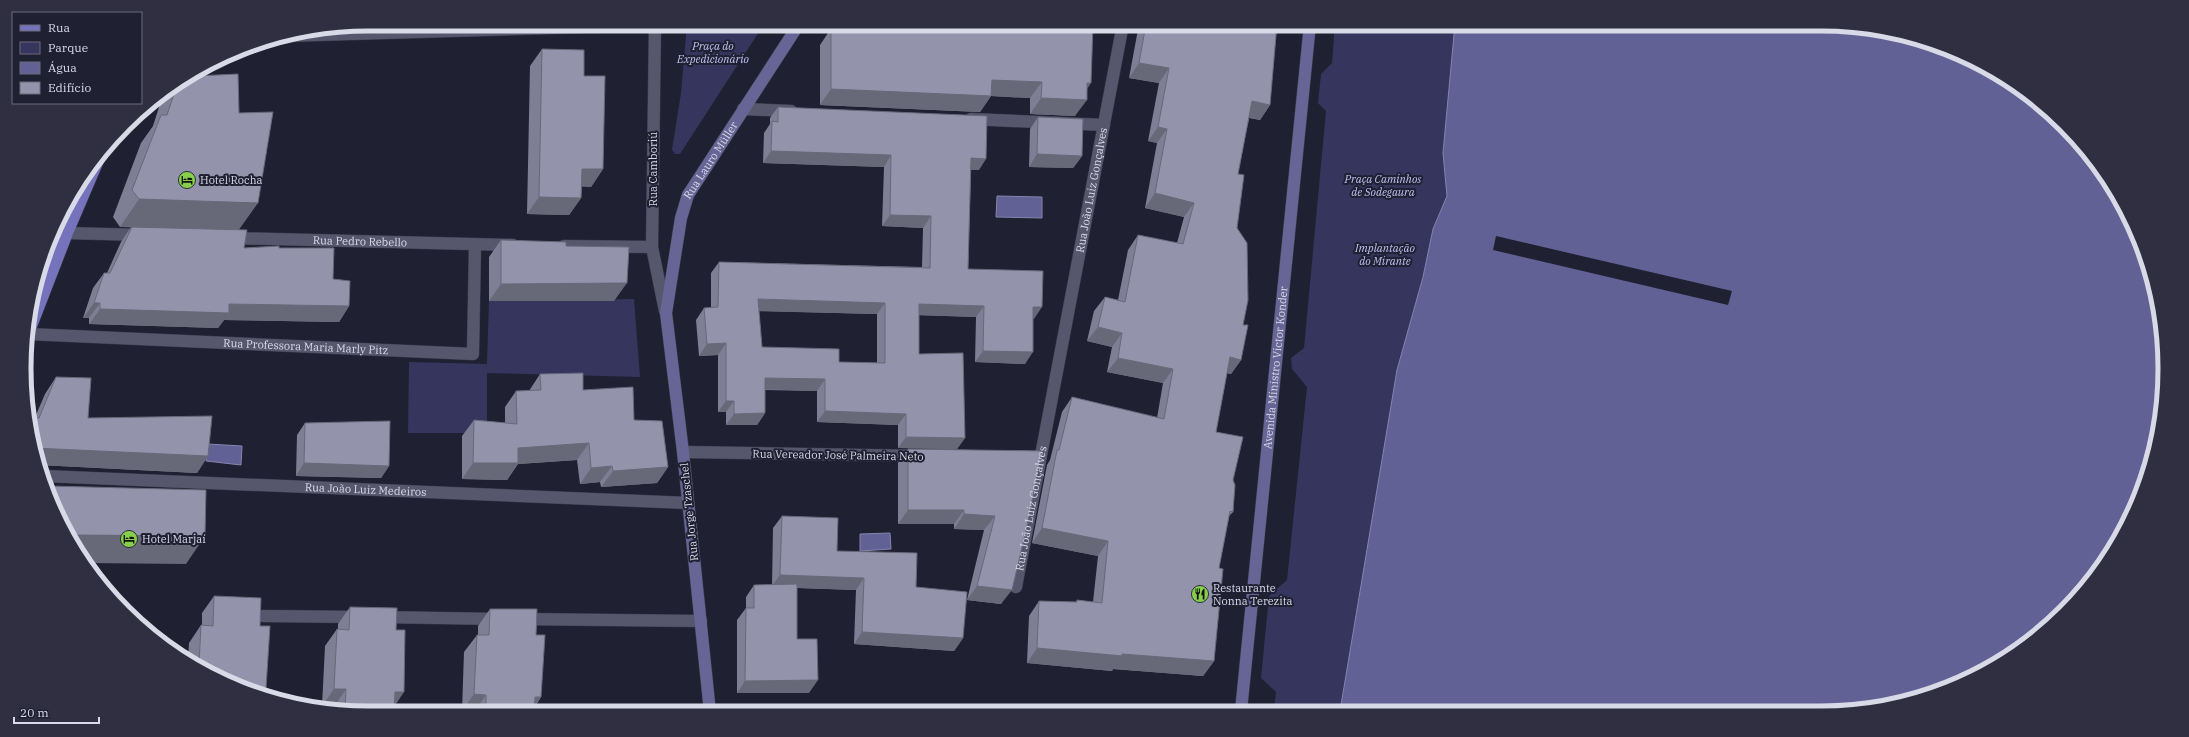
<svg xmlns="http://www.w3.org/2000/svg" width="2189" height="737" viewBox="0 0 2189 737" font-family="'IBM Plex Serif',serif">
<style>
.green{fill:#36355d}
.water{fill:#616196;stroke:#8585ae}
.pier{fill:#202033}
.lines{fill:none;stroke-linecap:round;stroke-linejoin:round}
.minor-casing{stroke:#3c3c4c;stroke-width:13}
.tertiary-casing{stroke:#3c3c4c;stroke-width:13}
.secondary-casing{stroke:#3c3c4c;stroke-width:13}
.primary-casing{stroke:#3c3c4c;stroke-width:13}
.minor{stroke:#56576d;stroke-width:12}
.tertiary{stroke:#56576d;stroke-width:12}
.secondary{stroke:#666595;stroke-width:12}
.primary{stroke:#7673bd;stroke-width:12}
.wall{fill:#7e7f94;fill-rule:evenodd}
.shaded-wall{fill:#676878}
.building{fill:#9394ac;stroke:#676878;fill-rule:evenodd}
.labels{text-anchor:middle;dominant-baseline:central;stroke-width:4;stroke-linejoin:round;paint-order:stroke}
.park-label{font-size:11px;font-style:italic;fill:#c0c1f2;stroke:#202033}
.street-label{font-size:11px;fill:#d9dae7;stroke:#202033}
.poi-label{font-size:11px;fill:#d9dae7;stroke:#202033;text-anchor:start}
.rim{fill:none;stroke:#d9dae7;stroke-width:5}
</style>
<rect width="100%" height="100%" fill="#202033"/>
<!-- green -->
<path class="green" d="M687 24H764L680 154H675L672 150 681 93Z
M1335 24H1455L1443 153 1447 196 1433 229 1423 277 1403 349 1380 472 1340 711H1274L1276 692 1261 678 1269 596 1287 580 1307 387 1292 369 1291 358 1304 348 1326 111 1318 103 1321 74 1332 63Z
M634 299 640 377 487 373V433H408L409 362 487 364 489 301Z"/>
<!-- water -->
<path class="water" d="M1455 24H1820L1909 36 1973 59 2030 95 2079 141 2119 196 2147 258 2162 323 2164 391 2153 457 2107 560 2047 628 1953 687 1865 710 1340 711 1397 370 1423 277 1433 229 1447 196 1443 153Z
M997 196 1042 197V218L996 217Z
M208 444 242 446 241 465 206 461Z
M890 533 891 549 860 551V534Z"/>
<!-- pier -->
<path class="pier" d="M1496 236 1732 291 1728 305 1493 250Z"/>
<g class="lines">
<!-- minor casing -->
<g class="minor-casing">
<g id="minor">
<path d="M284 36 655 25"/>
<path d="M743 109 791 111"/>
<path d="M971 119 1104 125"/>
<path d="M67 233 141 235"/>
<path id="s1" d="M230 238 513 245"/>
<path d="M564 246 652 247"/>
<path id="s2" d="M28 334 473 354 475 245"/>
<path d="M683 452 920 456"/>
<path id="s3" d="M44 476 688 503"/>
<path id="s4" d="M1016 587 1123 24"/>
<path d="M263 616 360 617"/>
<path d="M380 617 498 619"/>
<path d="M520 619 701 621"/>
</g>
</g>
<!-- tertiary casing -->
<g class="tertiary-casing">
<path id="tertiary" d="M655 24 652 247 665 311"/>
</g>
<!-- secondary casing -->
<g class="secondary-casing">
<g id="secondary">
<path id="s5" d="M1241 711 1310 24"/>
<path id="s6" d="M710 712 683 452 666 313 681 218 688 195 799 24"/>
</g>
</g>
<!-- primary casing -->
<g class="primary-casing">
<path id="primary" d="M26 339 67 233 102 151"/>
</g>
<!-- minor -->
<use href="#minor" class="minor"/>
<!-- tertiary -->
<use href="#tertiary" class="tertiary"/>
<!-- secondary -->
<use href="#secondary" class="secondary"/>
<!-- primary -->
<use href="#primary" class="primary"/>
</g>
<!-- wall -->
<path class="wall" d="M834 24 1087 89 1075 116 1030 114V98L991 96 980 112 820 105V45Z
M1139 24H1277L1270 105 1260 120 1249 118 1238 174 1237 228 1243 325 1241 360 1231 374 1227 373 1216 432 1233 480V512L1229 516 1219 568 1214 661 1203 676 1113 669 1112 671 1027 663 1029 616 1039 601 1076 602 1077 600 1093 602 1098 556 1032 543 1047 465 1050 460 1062 412 1072 397 1157 418 1163 383 1107 372 1112 347 1087 341 1094 311 1105 297 1118 300 1128 250 1138 235 1177 243 1184 217 1145 208 1157 143 1148 141 1159 83 1129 78Z
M542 49 584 76 603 169 591 187 582 186 581 198 569 215 527 214 530 66Z
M196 76 244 248H279L333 279 349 306 339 322 224 320 218 328 89 324V318H83L93 288 104 273H107L121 242 131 227H120L113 217 141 143 153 126 160 104 168 93Z
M778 107 979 170H971L968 269 1034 319H1033L1025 364 975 362 976 317 919 315V354L965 438 957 449 898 448V425L817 422V391L765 390V413L757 425H726V412H718V355L699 356 696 320 704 308H711V273L719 262 922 267 923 228 882 226 884 167 763 163 764 133 770 124V118ZM759 311 877 314V363L839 362 762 347Z
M1038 117 1082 156 1073 168 1029 167 1030 129Z
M501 240 566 246 614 301H489V257Z
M540 374 583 390 634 420 668 467 657 483 601 487 600 482 580 484 577 460 518 464 507 480 462 479V436L474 420 505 423V407L516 391H529Z
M56 377 88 418 208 456 197 473 39 465 36 457 30 426 33 422 45 394Z
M305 423 389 466 381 478 296 476 297 435Z
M908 449 1042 451 1001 604 967 600 984 530 954 529V524H898V463Z
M782 516 837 551 916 587 963 638 954 651 854 644 856 590 797 588V639L809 693H737V620L746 608V597L754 585H772L773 528Z
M214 596 260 626 262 693 188 660 189 643 201 625H202V613Z
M350 607 368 713 334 708V707L322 706 325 646 337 629H338V624Z
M490 609 536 635 541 697 535 707 534 713H474V712L462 711 464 652 477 635H478V626Z"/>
<!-- shaded-wall -->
<path class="shaded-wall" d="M1139 63 1169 68 1159 83 1129 78Z
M992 80 1042 82 1030 98 991 96 980 112 820 105 831 89Z
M1087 83H1091L1080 100H1087L1075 116 1030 114 1041 98Z
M1252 101 1270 105 1260 120 1242 116Z
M1158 127 1167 129 1157 143 1148 141Z
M771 151 891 155 884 167 763 163Z
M1037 154 1082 156 1073 168 1029 167Z
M971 158 986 159 979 170H963Z
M582 169H603L591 187 570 186Z
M1155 193 1194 203 1184 217 1145 208Z
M539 197 581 198 569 215 527 214Z
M139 199 258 203 238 231 120 227Z
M890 215 931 216 923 228 882 226Z
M627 283 614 301H489L501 284Z
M758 299 885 303 877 314 750 311Z
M94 303H100L89 318H83Z
M229 304 349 306 339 322 224 320 218 328 89 324 100 309Z
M919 304 984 306 976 317 911 315Z
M1033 307H1042L1034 319 1025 318Z
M1098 327 1122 333 1112 347 1087 341Z
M726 343 718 355 699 356 707 344Z
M983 351 1033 352 1025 364 975 362Z
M1230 357 1241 360 1231 374 1220 372Z
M1118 358 1173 369 1163 383 1107 372Z
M765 378 825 379 817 391 757 389Z
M726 401H734L726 412H718Z
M825 411 906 414 898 425 817 422Z
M765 413 757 425H726L734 414Z
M906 437 965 438 957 449 898 448Z
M589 443 577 460 518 464 507 480 462 479 473 463 518 448Z
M34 448 208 456 197 473 39 465 36 457Z
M304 463 389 466 381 478 296 476Z
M612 466 600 482 580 484 591 468Z
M668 467 657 483 601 487 613 471Z
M908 510H964L954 524H898Z
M964 514 995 516 984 530 954 529Z
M1042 528 1108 541 1098 556 1032 543Z
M71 535 205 536 186 564 84 563 82 560Z
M780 575 864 578 856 590 771 587Z
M977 586 1012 590 1001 604 967 600Z
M862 632 963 638 954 651 854 644Z
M1037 648 1122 654 1214 661 1203 676 1113 669 1112 671 1027 663Z
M818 680 809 693H737L745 681Z
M259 688H266L262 693 257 691Z
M334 689H346L334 707 322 706Z
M395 692H404L392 710Z
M474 694 486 695 474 712 462 711Z
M535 697H541L531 713Z"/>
<!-- building -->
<path class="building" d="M834 24H1093L1091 83H1087V100L1041 98 1042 82 992 80 991 96 831 89V28Z
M1146 24H1277L1270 105 1252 101 1238 174 1244 175 1237 228 1247 243 1248 300 1243 325H1248L1241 360 1230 357 1216 432 1243 437 1233 480 1235 485 1233 512 1230 511 1219 568 1223 569 1214 661 1122 654V656L1037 648 1039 601 1077 602V600L1102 603 1108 541 1042 528 1057 450H1059L1072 397 1164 419 1173 369 1118 358 1122 333 1098 327 1105 297 1125 302 1138 235 1183 244 1194 203 1155 193 1167 129 1158 127 1169 68 1139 63Z
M542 49 584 50V76H605L603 169H582L581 198 539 197Z
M238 74 239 113 273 112 258 203 139 199 132 190 161 115H167L176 88 196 76Z
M778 107 987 116 986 159 971 158 968 269 1043 271 1042 307H1033V352L983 351 984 306 919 304V354L963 353 965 438 906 437V414L825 411V379L765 378V413L734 414V401H726V343L707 344 704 308 718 307 719 262 930 268 931 216 890 215 891 155 771 151 772 121 778 122ZM758 299 885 303V363L839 362V349L762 347Z
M1038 117 1083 119 1082 156 1037 154Z
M132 227 247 230 244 248 279 246V248H334L333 279 350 281 349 306 229 304V313L100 309V303H94L104 273H110Z
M501 240 566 242V246L629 247 627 283 501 284Z
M583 373V390L633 387 634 420 662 421 668 467 613 471 612 466 591 468 589 443 518 448V463H473L474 420 517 424 516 391 541 390 540 374Z
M56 377 91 378 88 418 212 416 208 456 34 448 31 429 35 418H39Z
M390 421 389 466 304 463 305 423Z
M908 449 1042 451 1027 526 1012 590 977 586 995 516 964 514V510H908Z
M49 486 206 490 205 536 71 535Z
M782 516 838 518 837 551 917 553 916 587 967 592 963 638 862 632 864 578 780 575Z
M797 584V639H817L818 680 745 681 746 608H754V585Z
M214 596 261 598 260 626H270L266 688H259V692L199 665 201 625 213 626Z
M350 607 397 608 396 630H405L404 692H395L394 713H368L345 710 346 689H334L337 629 349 630Z
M490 609H537L536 635H545L541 697H535L534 713H486V695L474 694 477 635H489Z"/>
<!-- icons -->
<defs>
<g id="hotel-disc" transform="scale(0.9)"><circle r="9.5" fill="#86cf4b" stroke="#202033"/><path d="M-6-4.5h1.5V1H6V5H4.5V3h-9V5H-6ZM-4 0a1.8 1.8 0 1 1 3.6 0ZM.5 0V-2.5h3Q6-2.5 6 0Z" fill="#111"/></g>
<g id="restaurant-disc" transform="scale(0.9)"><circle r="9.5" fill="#86cf4b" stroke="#202033"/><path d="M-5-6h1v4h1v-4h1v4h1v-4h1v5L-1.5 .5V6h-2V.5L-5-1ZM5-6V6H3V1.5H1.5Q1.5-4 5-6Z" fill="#111"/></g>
</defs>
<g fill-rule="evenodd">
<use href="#hotel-disc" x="187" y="180"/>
<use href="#hotel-disc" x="129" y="539"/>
<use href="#restaurant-disc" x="1200" y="594"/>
</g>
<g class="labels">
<!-- park labels -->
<g class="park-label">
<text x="713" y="46">Praça do<tspan x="713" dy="13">Expedicionário</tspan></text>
<text x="1383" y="179">Praça Caminhos<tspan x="1383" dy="13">de Sodegaura</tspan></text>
<text x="1385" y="248">Implantação<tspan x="1385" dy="13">do Mirante</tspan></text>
</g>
<!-- street labels -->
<g class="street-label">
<text stroke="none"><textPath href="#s6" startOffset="563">Rua Lauro Müller</textPath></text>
<text transform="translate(653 169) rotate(-90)">Rua Camboriú</text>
<text stroke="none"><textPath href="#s4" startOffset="404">Rua João Luiz Gonçalves</textPath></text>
<text stroke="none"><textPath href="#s1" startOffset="130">Rua Pedro Rebello</textPath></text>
<text stroke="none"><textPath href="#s2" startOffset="278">Rua Professora Maria Marly Pitz</textPath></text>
<text stroke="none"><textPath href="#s5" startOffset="345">Avenida Ministro Victor Konder</textPath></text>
<text transform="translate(838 455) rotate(1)">Rua Vereador José Palmeira Neto</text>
<text stroke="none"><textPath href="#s3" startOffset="322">Rua João Luiz Medeiros</textPath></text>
<text stroke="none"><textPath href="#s4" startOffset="80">Rua João Luiz Gonçalves</textPath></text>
<text transform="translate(689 512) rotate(-96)">Rua Jorge Tzaschel</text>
</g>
<!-- poi labels -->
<g class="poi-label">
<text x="200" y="180">Hotel Rocha</text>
<text x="142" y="539">Hotel Marjaí</text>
<text x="1213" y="588">Restaurante<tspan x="1213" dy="13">Nonna Terezita</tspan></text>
</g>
</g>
<!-- crop -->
<path d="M0 0H2189V737H0ZM368 31H1821A337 337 0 0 1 2158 368V369A337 337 0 0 1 1821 706H368A337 337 0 0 1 31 369V368A337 337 0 0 1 368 31Z" fill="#2f2f41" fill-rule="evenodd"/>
<path class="rim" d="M368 31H1821A337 337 0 0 1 2158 368V369A337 337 0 0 1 1821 706H368A337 337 0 0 1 31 369V368A337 337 0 0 1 368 31Z"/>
<!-- legend -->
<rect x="12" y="12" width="130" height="92" fill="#202033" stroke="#6a6a7b"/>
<rect x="20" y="25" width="20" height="6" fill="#7673bd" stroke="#6a6a7b"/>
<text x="48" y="32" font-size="12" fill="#d9dae7">Rua</text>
<rect x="20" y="42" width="20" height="12" fill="#36355d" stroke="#6a6a7b"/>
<text x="48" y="52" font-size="12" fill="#d9dae7">Parque</text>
<rect x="20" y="62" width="20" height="12" fill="#616196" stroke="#6a6a7b"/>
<text x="48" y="72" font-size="12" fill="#d9dae7">Água</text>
<rect x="20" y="82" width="20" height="12" fill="#9394ac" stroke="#6a6a7b"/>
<text x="48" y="92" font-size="12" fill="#d9dae7">Edifício</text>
<!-- scale -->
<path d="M14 717v6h85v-6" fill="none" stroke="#d9dae7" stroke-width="2"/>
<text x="20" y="717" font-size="12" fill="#d9dae7" stroke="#202033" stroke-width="3" paint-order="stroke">20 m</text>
</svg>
